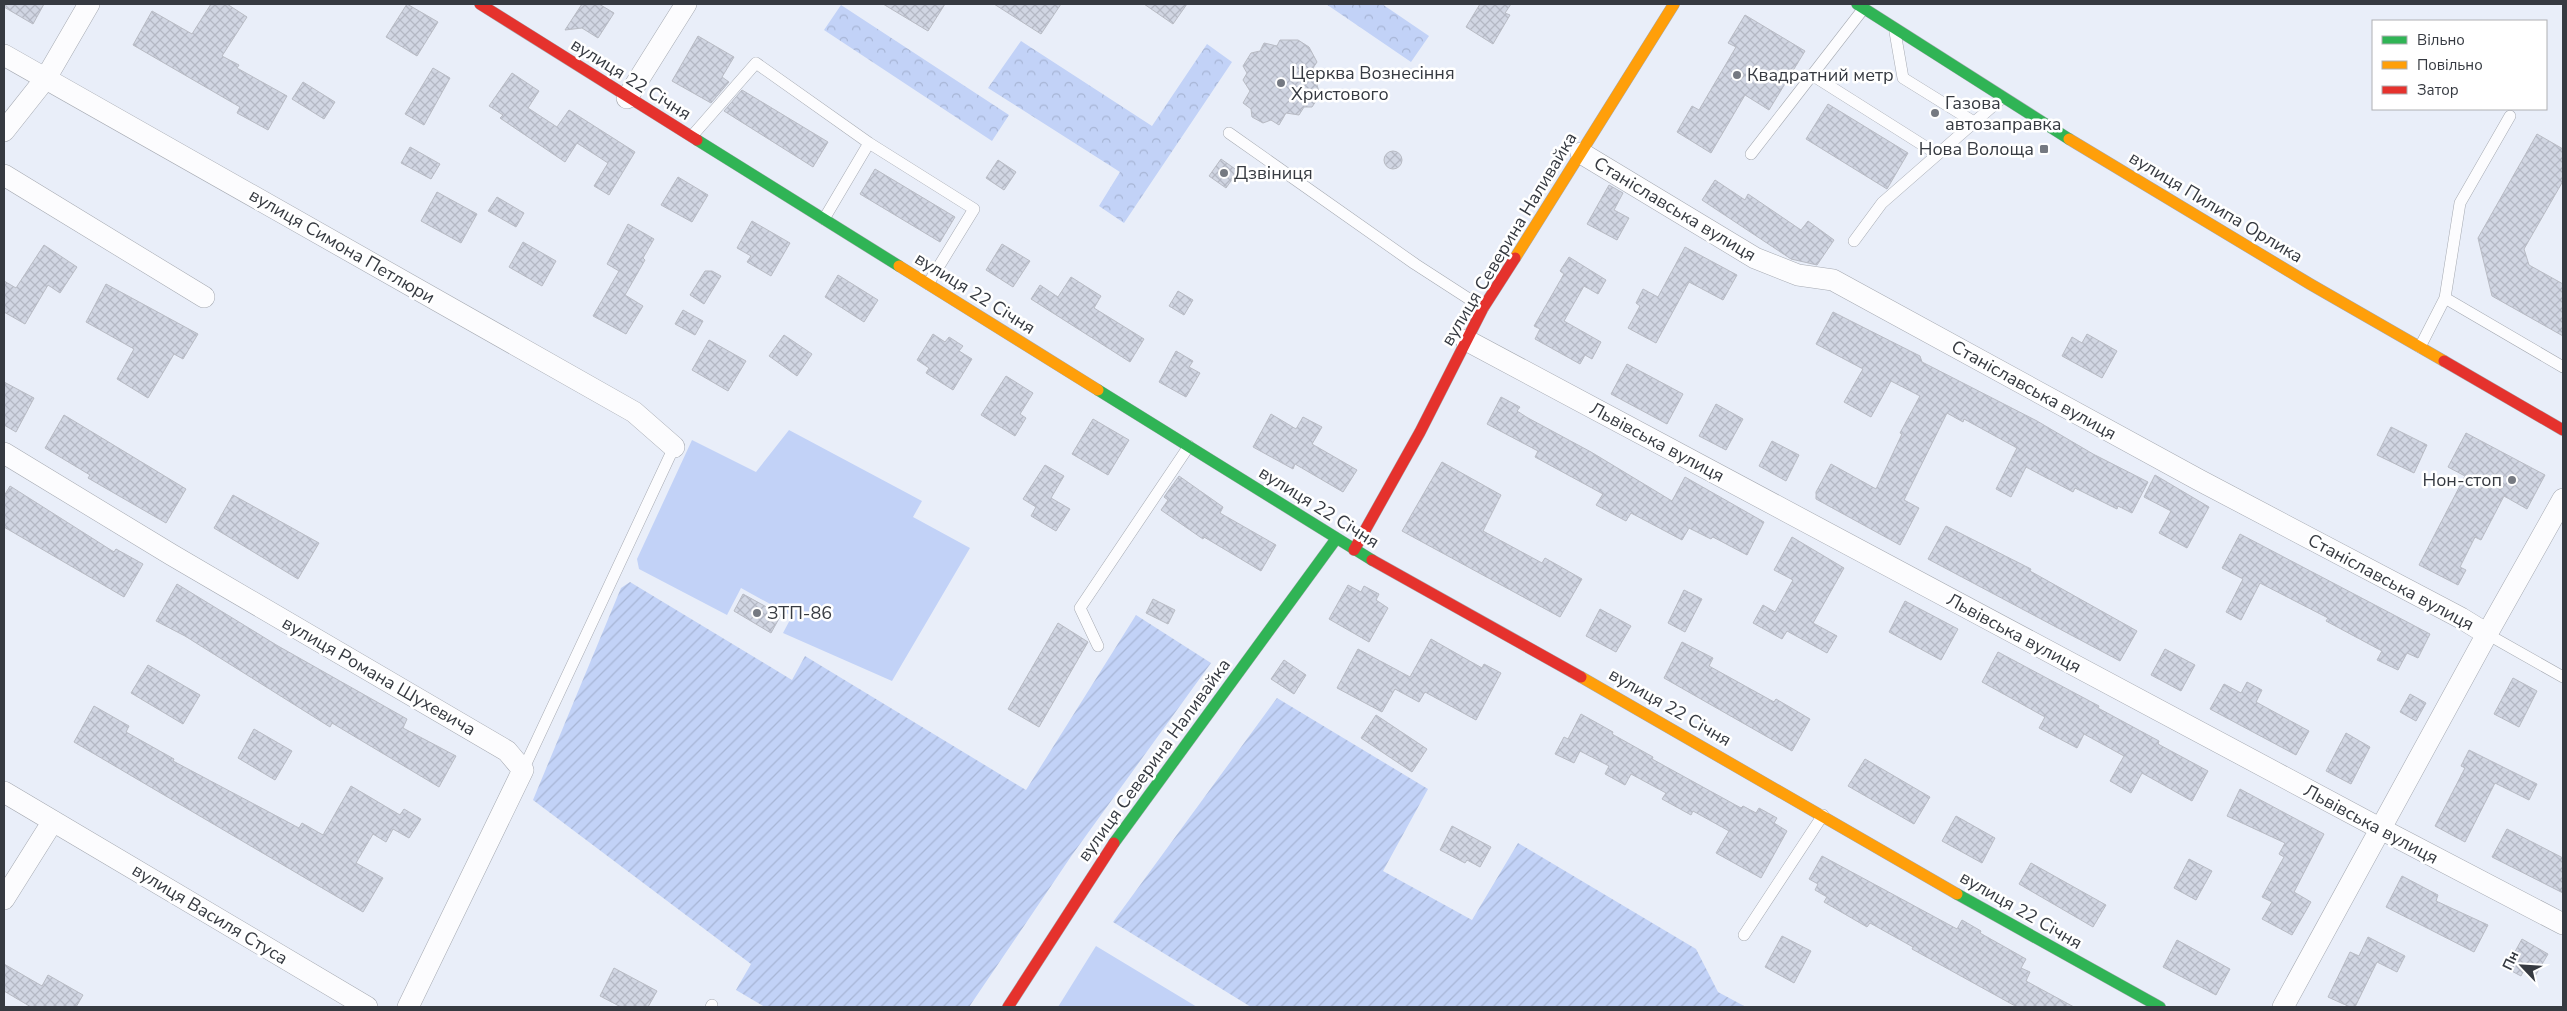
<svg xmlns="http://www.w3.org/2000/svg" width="2567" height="1011" viewBox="0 0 2567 1011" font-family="'Nunito Sans',sans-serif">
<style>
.green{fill:#c2d2f7}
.forest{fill:url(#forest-crowns)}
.garden{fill:url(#garden-furrows)}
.building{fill:url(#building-cross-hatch);stroke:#b8bbc4}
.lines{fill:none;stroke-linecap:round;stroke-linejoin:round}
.lane-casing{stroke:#a5a9b1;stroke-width:12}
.street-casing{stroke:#a5a9b1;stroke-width:22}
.fast-casing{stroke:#a5a9b1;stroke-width:12}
.slow-casing{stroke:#a5a9b1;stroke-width:12}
.jam-casing{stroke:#a5a9b1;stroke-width:12}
.lane{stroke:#fcfcfe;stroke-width:11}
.street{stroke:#fcfcfe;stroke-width:21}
.fast{stroke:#30b455;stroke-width:11}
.slow{stroke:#ff9f0a;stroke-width:11}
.jam{stroke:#e5322d;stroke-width:11}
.poi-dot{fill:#757981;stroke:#fff;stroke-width:2}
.labels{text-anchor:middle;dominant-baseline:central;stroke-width:5;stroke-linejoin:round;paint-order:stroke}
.poi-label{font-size:18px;fill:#363a41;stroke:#fff;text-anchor:start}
.street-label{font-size:18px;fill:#363a41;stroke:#fff}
</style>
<defs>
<pattern id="forest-crowns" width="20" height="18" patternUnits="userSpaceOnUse" patternTransform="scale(1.25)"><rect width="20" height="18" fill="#c2d2f7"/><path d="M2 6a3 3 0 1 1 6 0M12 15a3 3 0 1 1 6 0" fill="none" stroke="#a7b5d5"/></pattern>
<pattern id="garden-furrows" width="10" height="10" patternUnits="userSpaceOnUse" patternTransform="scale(1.25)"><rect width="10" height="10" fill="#c2d2f7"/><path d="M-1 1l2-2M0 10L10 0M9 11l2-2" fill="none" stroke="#a7b5d5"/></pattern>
<pattern id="building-cross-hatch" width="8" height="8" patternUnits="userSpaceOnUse" patternTransform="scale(1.25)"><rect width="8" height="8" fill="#d1d6e3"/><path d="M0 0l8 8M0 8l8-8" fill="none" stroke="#b4b8c4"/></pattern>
</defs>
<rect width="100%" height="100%" fill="#e9eef9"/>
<!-- green -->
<path class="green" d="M789 430 922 501 913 517 970 548 892 681 783 633 792 616 741 588 727 615 639 569 637 559 692 440 756 472Z
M1096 946 1197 1007H1058Z"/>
<!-- forest -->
<path class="forest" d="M1326 4H1382L1429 36 1411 62Z
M841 5 1009 115 992 141 824 30Z
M1021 41 1152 126 1207 44 1232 62 1124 223 1099 206 1120 172 988 88Z"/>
<!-- garden -->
<path class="garden" d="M630 582 792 680 805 656 1026 790 1136 615 1211 663 1072 855 969 1007H765L736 990 751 964 533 800 621 588Z
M1277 698 1428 789 1383 871 1472 920 1518 843 1696 949 1718 992 1746 1007H1251L1113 922Z"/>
<!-- building -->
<path class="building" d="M4 4H44L33 24 4 7Z
M211 4H227L247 17 222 56 239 65 237 68 287 96 268 130 237 113 240 107 133 45 152 11 192 34Z
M407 4 438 22 417 56 386 37Z
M582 4H599L614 13 598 38 582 28 565 30Z
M883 4H945L928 31Z
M994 4H1061L1041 34Z
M1144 4H1187L1173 24Z
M1480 4H1511L1505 13 1510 15 1493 44 1466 27Z
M1745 15 1805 51 1769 110 1745 95 1711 153 1677 132 1692 106 1699 110 1736 47 1728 43Z
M698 36 734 57 722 77 729 82 711 103 672 81Z
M1280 40H1298L1309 47 1317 62 1313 68 1322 78 1317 85 1320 95 1312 107H1304L1299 115 1286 113 1279 125 1271 120 1263 123 1252 117 1251 109 1243 103 1250 91 1243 80 1247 73 1243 66 1251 53 1260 51 1264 43 1277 46Z
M433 68 450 78 424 125 405 114Z
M512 73 539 91 528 108 557 127 569 110 635 152 609 195 594 186 608 163 577 143 565 162 500 118 503 115 489 106Z
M303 82 335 102 324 119 292 99Z
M742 90 828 142 813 167 724 111Z
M1828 104 1908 153 1887 189 1806 139Z
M2537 134 2563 149V181L2524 249 2529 265 2563 284V336L2492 296 2478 238Z
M410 147 440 164 431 179 401 163Z
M1384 160a9 9 0 1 1 18 0a9 9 0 1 1-18 0Z
M1221 159 1238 171 1226 188 1209 176Z
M998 160 1016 172 1004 190 986 178Z
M875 169 955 217 940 242 860 194Z
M678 177 708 195 692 222 661 205Z
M1715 180 1745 200 1748 194 1801 230 1808 221 1834 240 1817 265 1791 259 1702 200Z
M1609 185 1623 193 1614 210 1629 218 1617 240 1587 224Z
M437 192 477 214 461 243 421 221Z
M497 197 524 213 516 227 488 211Z
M752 221 790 243 771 276 747 262 751 256 737 248Z
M628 224 654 239 643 258 645 260 625 295 643 306 626 334 593 316 619 271 607 264Z
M523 242 556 261 542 286 509 267Z
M1002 244 1030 261 1013 287 986 270Z
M44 245 77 267 60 293 48 285 25 324 4 312V281L16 288Z
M1685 247 1737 275 1723 300 1689 282 1656 343 1628 328 1640 306 1636 303 1643 289 1658 297Z
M1569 257 1606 280 1598 294 1584 286 1564 321 1601 342 1592 359 1585 355 1580 364 1535 339 1540 329 1534 326 1564 274 1560 271Z
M705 271H712L721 276 704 304 690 295Z
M838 275 878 300 864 322 825 297Z
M1071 277 1101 296 1094 308 1144 339 1130 362 1031 299 1040 285 1058 297Z
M106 284 198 334 183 359 174 354 148 398 117 379 134 349 86 322Z
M1178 291 1193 300 1184 315 1169 306Z
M683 310 703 321 695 335 675 324Z
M1833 312 1920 356 1922 362 2037 421 2093 454 2148 482 2132 513 2118 506 2117 509 2075 488 2073 492 2026 467 2011 497 1996 489 2017 448 1964 419 1963 422 1947 413 1904 500 1919 508 1900 545 1816 499V492L1831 464 1876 489 1902 434 1900 433 1920 396 1891 381 1871 417 1844 402 1863 369 1816 344Z
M933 334 945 342 949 337 963 346 959 351 972 359 953 390 926 373 929 368 917 360Z
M2087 334 2117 351 2102 378 2062 356 2072 337 2082 343Z
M784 335 812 354 797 376 769 356Z
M709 340 746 361 728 391 692 370Z
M1176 351 1193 361 1189 367 1200 373 1186 397 1159 382Z
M1627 364 1683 394 1667 424 1611 394Z
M1006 376 1033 393 1020 414 1026 418 1015 436 981 415Z
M4 382 34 398 16 432 4 425Z
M1501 397 1520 407 1517 411 1528 418 1591 452 1672 501 1685 477 1764 522 1747 555 1713 537 1711 539 1689 528 1682 540 1631 513 1626 521 1596 505 1603 494 1535 457 1538 451 1487 424Z
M1716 404 1743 419 1726 450 1699 436Z
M1271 414 1296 429 1303 417 1322 427 1312 444 1357 470 1343 492 1295 464 1293 469 1253 447Z
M64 415 186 489 166 523 88 478 90 475 45 448Z
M1093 419 1129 440 1108 475 1072 454Z
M2391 427 2427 445 2414 473 2377 455Z
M2466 433 2545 475 2527 509 2504 496 2481 540 2475 537 2460 567 2466 570 2458 585 2419 565 2465 476 2448 467Z
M1772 441 1799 455 1786 481 1759 466Z
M1442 462 1501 495 1483 531 1542 563 1545 558 1582 579 1560 617 1402 531Z
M1045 465 1064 476 1051 498 1070 509 1056 531 1031 516 1036 507 1023 499Z
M2155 475 2209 507 2187 548 2159 533 2171 511 2144 497Z
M1179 476 1223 507 1220 513 1276 545 1261 571 1204 537 1203 539 1161 510 1168 500 1164 497Z
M10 486 114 552 116 549 143 564 124 597 4 527V496Z
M233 495 319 543 298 579 214 528Z
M1946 526 2031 569 2030 571 2137 631 2120 661 1928 559Z
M2240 534 2430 634 2418 658 2407 653 2398 670 2377 660 2382 651 2326 621 2328 618 2260 583 2241 620 2226 612 2243 579 2222 568Z
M1792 537 1844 568 1813 623 1837 636 1827 653 1787 631 1782 639 1753 623 1763 605 1775 612 1793 580 1774 570Z
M177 584 278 646 407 719 403 728 456 756 439 787 332 723 330 727 185 636 156 621Z
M1348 585 1361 592 1364 586 1379 594 1376 600 1388 608 1369 642 1329 619Z
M1684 590 1702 599 1685 632 1668 623Z
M743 594 781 615 771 633 734 611Z
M1153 599 1175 610 1168 624 1146 613Z
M1905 601 1958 629 1941 660 1889 632Z
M1600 609 1631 626 1616 652 1586 636Z
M1058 623 1088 642 1039 727 1008 709Z
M1431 639 1482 668 1484 664 1501 673 1476 720 1425 692 1419 702 1395 689 1382 712 1337 688 1358 649 1410 677Z
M1682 642 1713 658 1709 666 1774 702 1776 699 1810 719 1792 751 1664 678Z
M2165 649 2195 665 2181 691 2151 675Z
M1998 652 2099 706 2098 708 2159 741 2158 744 2208 771 2192 801 2142 773 2131 793 2110 781 2124 756 2084 734 2077 748 2039 728 2045 717 1982 682Z
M1284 660 1306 675 1294 694 1271 679Z
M148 665 200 695 183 724 131 693Z
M2513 678 2537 691 2519 727 2494 714Z
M2247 682 2262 690 2256 702 2309 731 2296 755 2210 709 2224 684 2241 693Z
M2410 694 2426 703 2416 721 2400 712Z
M94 706 129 726 126 732 174 759 173 761 299 828 302 823 323 835 351 786 400 815 404 809 421 819 409 838 393 829 386 842 373 834 356 863 383 878 363 912 74 742Z
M1581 714 1613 732 1612 734 1653 757 1652 759 1741 808 1743 806 1756 813 1759 808 1777 818 1774 823 1787 831 1761 878 1716 853 1729 831 1693 811 1691 815 1662 799 1666 793 1631 774 1625 785 1605 774 1609 766 1580 751 1574 763 1555 754 1564 737 1568 739Z
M1376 715 1427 749 1412 772 1361 738Z
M254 729 292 751 275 780 238 758Z
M2346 733 2370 747 2351 784 2326 771Z
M2469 750 2537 784 2529 800 2495 783 2465 842 2435 826 2465 768 2461 766Z
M1865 759 1930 797 1914 824 1848 786Z
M2240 789 2324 834 2294 892 2311 902 2292 935 2262 919 2272 902 2262 897 2284 857 2279 854 2285 843 2227 816Z
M1956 816 1995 838 1982 863 1942 841Z
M1452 826 1491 847 1480 867 1467 860 1465 863 1440 850Z
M2507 829 2563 858V893L2492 857Z
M1822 856 1957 929 1962 920 1981 931 1980 933 2026 959 2021 968 2030 972 2026 981 2074 1007H2017L1912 949 1913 947 1870 923 1867 927 1824 902 1827 897 1815 890 1818 884 1809 879Z
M2189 859 2212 871 2196 900 2174 888Z
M2031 863 2106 905 2093 927 2019 884Z
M2402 876 2438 895 2436 901 2488 925 2474 952 2386 907Z
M1782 936 1811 951 1794 983 1765 967Z
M2368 937 2405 956 2397 972 2377 962 2355 1007H2350L2328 997 2350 952 2359 956Z
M2522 939 2548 954 2534 978 2523 972 2521 976 2506 968Z
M2177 940 2230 969 2216 995 2163 967Z
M4 964 42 986 48 975 83 995 76 1007H31L4 991Z
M614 968 657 991 648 1007H621L600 996Z"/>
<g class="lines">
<!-- lane casing -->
<g class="lane-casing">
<path id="lane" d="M1895 32 1903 78 1974 122
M1812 75 1937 154
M1229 133 1415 264 1483 308
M692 136 756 63 869 143 974 209 928 284
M1751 154 1864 8
M824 219 869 143
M1854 241 1882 203 2002 98
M2445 298 2563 367
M2420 347 2445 298 2460 203 2510 116
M2487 634 2563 677
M1098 646 1080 608 1189 446
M523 770 674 447
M1744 935 1823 815
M711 1007 712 1005"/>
</g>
<!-- street casing -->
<g class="street-casing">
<path id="street" d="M4 55 634 412 674 447
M627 98 686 4
M4 131 46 78 89 4
M1581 153 1755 258 1798 275 1833 280 2199 480 2461 618 2487 634
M4 175 204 297
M1466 340 2381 829 2563 924
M4 453 172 555 507 751 523 770 408 1007
M4 792 367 1007
M4 899 53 821
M2283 1007 2487 634 2563 499"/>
</g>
<!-- fast casing -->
<g class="fast-casing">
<path id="fast" d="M1857 4 2069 139
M697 140 899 266
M1098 390 1372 560
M1114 843 1336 539
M1957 894 2160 1007"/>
</g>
<!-- slow casing -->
<g class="slow-casing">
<path id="slow" d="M2069 139 2310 284 2444 361
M1515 258 1674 4
M899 266 1098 390
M1581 677 1957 894"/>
</g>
<!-- jam casing -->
<g class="jam-casing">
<path id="jam" d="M480 4 697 140
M2444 361 2563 430
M1354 550 1420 432 1483 308 1515 258
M1372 560 1581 677
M1008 1007 1114 843"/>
</g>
<!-- lane -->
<use href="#lane" class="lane"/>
<!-- street -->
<use href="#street" class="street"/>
<!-- fast -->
<use href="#fast" class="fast"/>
<!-- slow -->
<use href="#slow" class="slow"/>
<!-- jam -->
<use href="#jam" class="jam"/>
</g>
<!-- markers -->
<g class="poi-dot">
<circle cx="1737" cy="75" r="5"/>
<circle cx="1281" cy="83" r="5"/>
<circle cx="1935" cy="113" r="5"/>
<rect x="2039" y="144" width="10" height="10" rx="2.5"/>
<circle cx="1224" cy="173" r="5"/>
<circle cx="2512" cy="480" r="5"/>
<circle cx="757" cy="613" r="5"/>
</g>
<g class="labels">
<!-- poi labels -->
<g class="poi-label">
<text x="1291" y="73">Церква Вознесіння<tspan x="1291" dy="21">Христового</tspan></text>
<text x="1747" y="75">Квадратний метр</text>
<text x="1945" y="103">Газова<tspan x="1945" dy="21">автозаправка</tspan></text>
<text x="2034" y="149" text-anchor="end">Нова Волоща</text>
<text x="1234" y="173">Дзвіниця</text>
<text x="2502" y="480" text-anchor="end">Нон-стоп</text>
<text x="767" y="613">ЗТП-86</text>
</g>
<!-- street labels -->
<g class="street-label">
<text transform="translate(631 79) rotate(32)">вулиця 22 Січня</text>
<text transform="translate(2216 207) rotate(31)">вулиця Пилипа Орлика</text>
<text transform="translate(1675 209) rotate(31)">Станіславська вулиця</text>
<text transform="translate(1509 239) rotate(-59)">вулиця Северина Наливайка</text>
<text transform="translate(342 246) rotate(30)">вулиця Симона Петлюри</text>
<text transform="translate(975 293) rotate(32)">вулиця 22 Січня</text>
<text transform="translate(2034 390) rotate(29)">Станіславська вулиця</text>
<text transform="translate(1657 442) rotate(28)">Львівська вулиця</text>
<text transform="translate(1319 507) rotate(32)">вулиця 22 Січня</text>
<text transform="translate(2391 582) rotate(28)">Станіславська вулиця</text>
<text transform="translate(2014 633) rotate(28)">Львівська вулиця</text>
<text transform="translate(379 676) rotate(30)">вулиця Романа Шухевича</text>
<text transform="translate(1670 707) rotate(30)">вулиця 22 Січня</text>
<text transform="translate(1154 760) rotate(-54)">вулиця Северина Наливайка</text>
<text transform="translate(2371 824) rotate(28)">Львівська вулиця</text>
<text transform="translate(2021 910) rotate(30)">вулиця 22 Січня</text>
<text transform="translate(210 914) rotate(31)">вулиця Василя Стуса</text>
</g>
</g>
<!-- border -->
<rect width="2567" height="1011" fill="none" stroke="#363a41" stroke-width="10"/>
<!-- legend -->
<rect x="2372" y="20" width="175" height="90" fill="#ffffff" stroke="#afb0b3"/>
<rect x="2382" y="36" width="25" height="8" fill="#30b455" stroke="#afb0b3"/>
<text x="2417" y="45" font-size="15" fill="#363a41">Вільно</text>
<rect x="2382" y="61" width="25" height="8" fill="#ff9f0a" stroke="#afb0b3"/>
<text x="2417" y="70" font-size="15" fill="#363a41">Повільно</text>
<rect x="2382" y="86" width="25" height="8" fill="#e5322d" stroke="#afb0b3"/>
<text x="2417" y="95" font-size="15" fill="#363a41">Затор</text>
<!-- north arrow -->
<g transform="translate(2522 966) rotate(295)" stroke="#ffffff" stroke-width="4" paint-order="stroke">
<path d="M0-4L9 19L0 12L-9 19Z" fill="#363a41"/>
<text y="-8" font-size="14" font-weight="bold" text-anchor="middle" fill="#363a41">Пн</text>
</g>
</svg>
